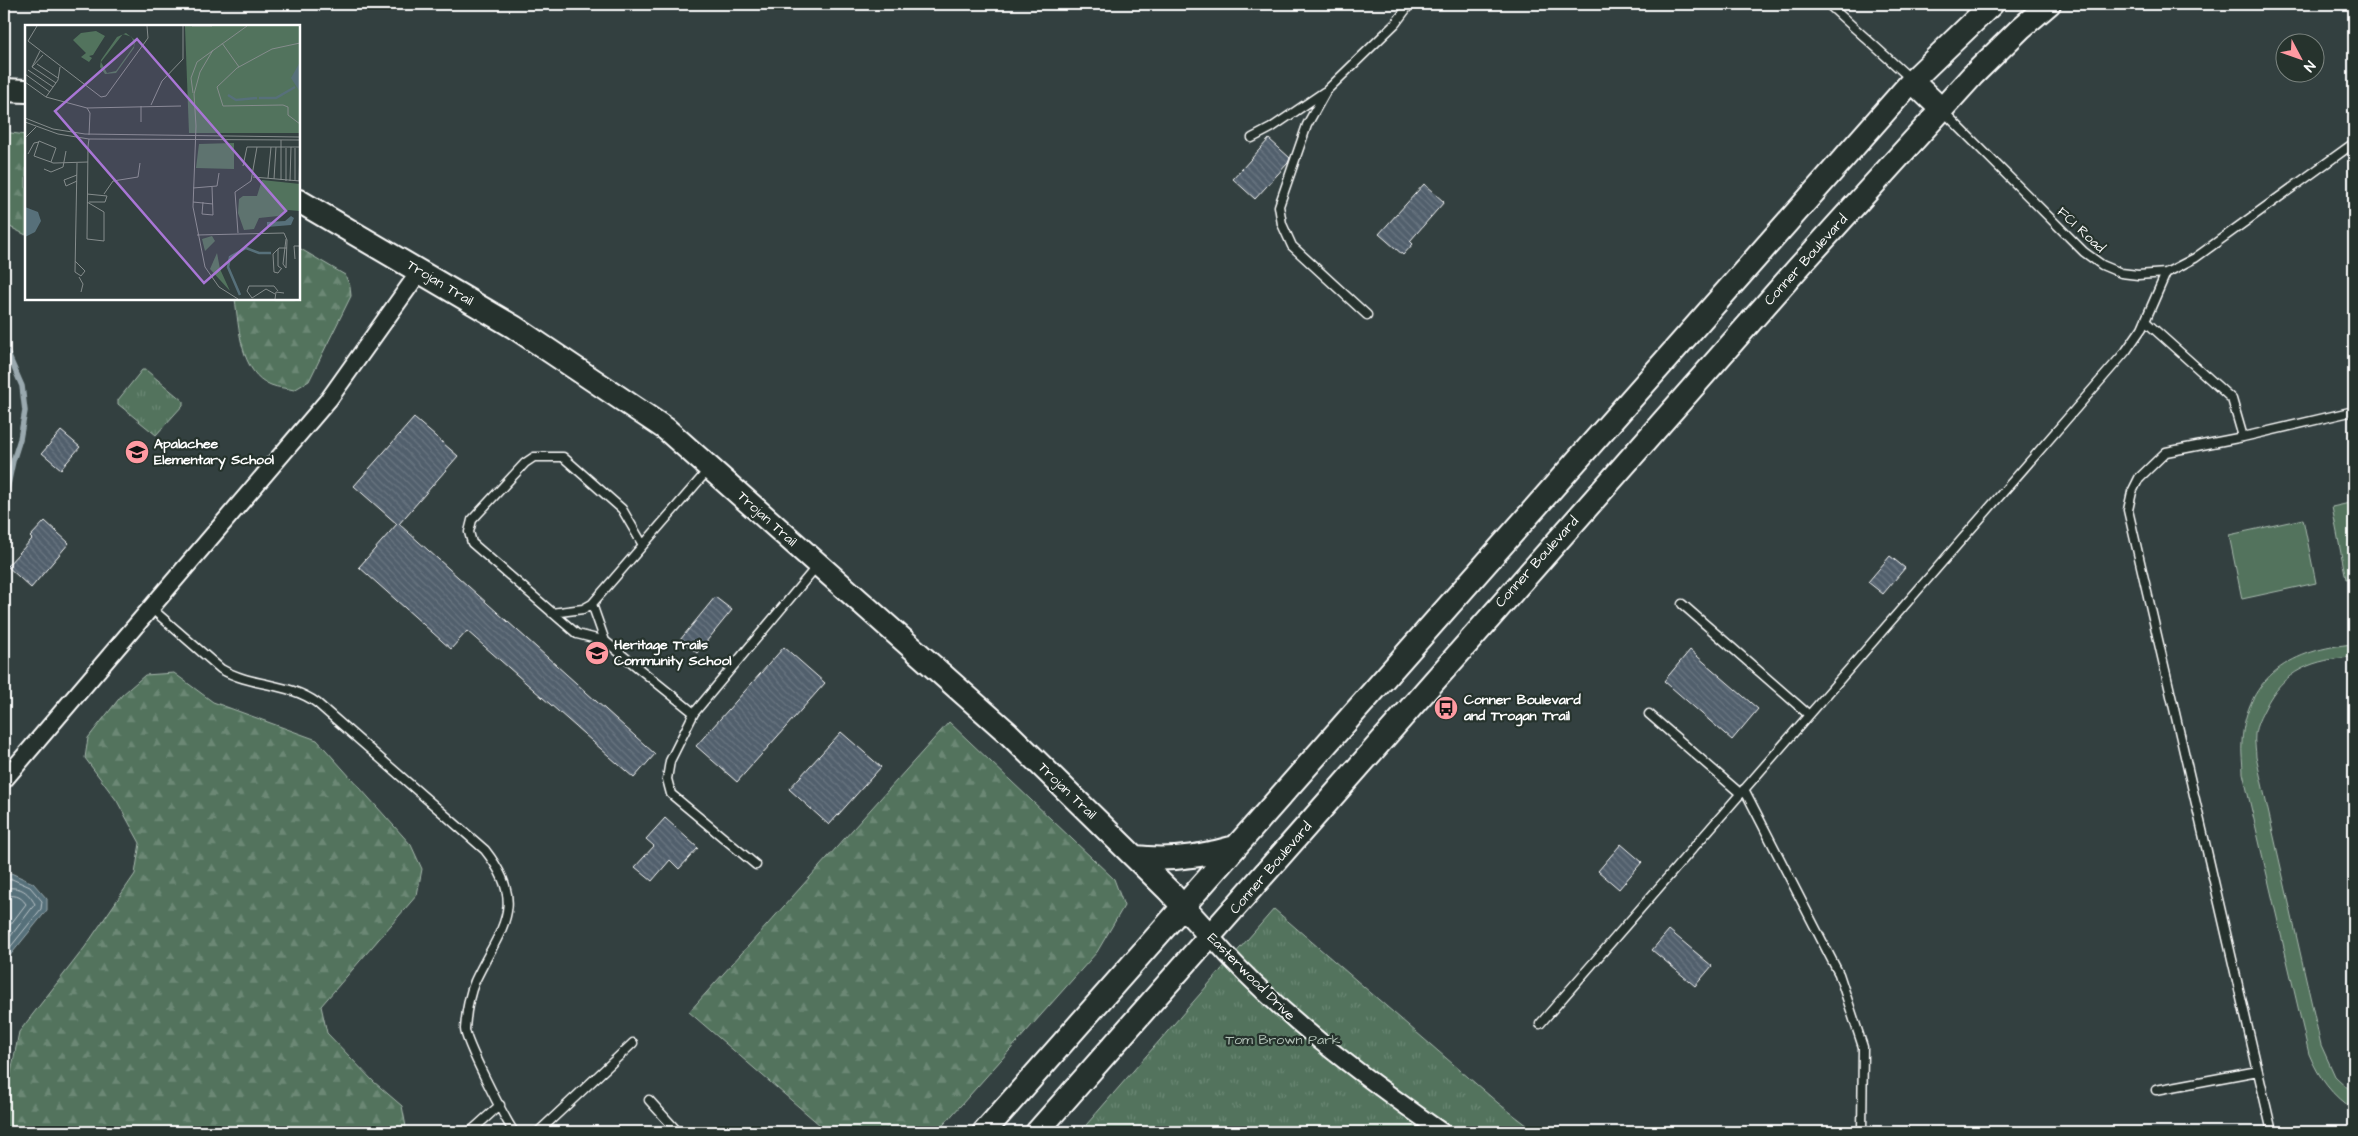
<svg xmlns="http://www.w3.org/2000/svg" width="2358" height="1136" viewBox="0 0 2358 1136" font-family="'Architects Daughter',sans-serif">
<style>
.forest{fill:url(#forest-firs);stroke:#a8b9ae}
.park{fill:url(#park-tufts);stroke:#a8b9ae}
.pitch{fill:#52735d;stroke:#a8b9ae}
.water{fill:#57707a;stroke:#9aa9af}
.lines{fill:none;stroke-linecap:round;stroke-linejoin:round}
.shore{stroke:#bcc6ca;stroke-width:1}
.stream{stroke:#9aa9af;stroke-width:5.5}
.building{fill:url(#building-back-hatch);stroke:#fff}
.lane-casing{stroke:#fff;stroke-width:11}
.street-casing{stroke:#fff;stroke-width:20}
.secondary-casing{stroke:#fff;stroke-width:26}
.lane{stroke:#26332d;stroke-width:8}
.street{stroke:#26332d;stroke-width:16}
.secondary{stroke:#26332d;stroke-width:22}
.labels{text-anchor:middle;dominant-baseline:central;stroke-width:4.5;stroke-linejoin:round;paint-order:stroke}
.street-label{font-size:14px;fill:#fff;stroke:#26332d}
.poi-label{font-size:14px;font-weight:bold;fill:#fff;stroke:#26332d;text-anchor:start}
.park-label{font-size:14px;fill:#b1c0b6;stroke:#26332d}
.inset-river{fill:none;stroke:#57707a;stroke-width:2.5}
.inset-road{fill:none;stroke:#858c8c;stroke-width:1}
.view{fill:#a976d5;fill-opacity:0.15;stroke:#a976d5;stroke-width:2.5}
.inset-edge{fill:none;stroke:#fff;stroke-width:2.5}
</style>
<defs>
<pattern id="forest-firs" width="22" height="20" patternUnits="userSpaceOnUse" patternTransform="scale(1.25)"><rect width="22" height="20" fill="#52735d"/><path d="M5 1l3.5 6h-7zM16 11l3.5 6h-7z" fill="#6c8875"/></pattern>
<pattern id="park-tufts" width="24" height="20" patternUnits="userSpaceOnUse" patternTransform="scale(1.25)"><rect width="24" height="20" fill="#52735d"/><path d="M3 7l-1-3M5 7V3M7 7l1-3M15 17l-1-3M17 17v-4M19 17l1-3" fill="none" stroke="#6c8875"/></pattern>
<pattern id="building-back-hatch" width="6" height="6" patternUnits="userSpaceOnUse" patternTransform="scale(1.25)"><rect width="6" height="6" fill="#515f6c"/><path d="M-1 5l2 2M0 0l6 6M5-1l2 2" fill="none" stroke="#6b7782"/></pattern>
</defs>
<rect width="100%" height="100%" fill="#334040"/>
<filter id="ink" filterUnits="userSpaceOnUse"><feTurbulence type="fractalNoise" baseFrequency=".02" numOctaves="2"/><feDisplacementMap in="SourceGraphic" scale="10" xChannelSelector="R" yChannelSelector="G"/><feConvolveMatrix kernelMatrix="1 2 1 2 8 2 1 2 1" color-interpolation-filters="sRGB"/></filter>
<g filter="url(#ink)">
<!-- forest -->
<path class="forest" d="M4 132 26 135V235L4 224Z
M299 248 345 275 350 286 351 296 309 381 294 390C287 388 278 388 271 385 240 373 239 327 235 299H299Z
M174 673 213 702 317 740 411 845 422 869 417 895 321 1006 327 1033 374 1082 402 1106 407 1132H4L9 1083 19 1032 85 947 135 874 140 843 117 801 85 758 88 738 122 695 145 675Z
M949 722 1114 879 1124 906 1097 952 937 1132H828L689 1012Z"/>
<!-- park -->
<path class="park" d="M142 370H146L183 401V405L156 435 118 404V400Z
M1274 909 1498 1103 1536 1132H1080Z"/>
<!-- pitch -->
<path class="pitch" d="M2354 502V577L2346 579 2332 507Z
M2303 519 2316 583 2242 599 2229 535Z
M2354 644V657C2314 659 2283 670 2265 708 2261 716 2256 725 2255 734 2254 742 2256 750 2256 757L2321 1045 2335 1076 2354 1094V1110C2332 1096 2319 1078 2309 1054L2243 773C2243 763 2241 752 2242 742 2246 675 2294 649 2354 644Z"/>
<!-- water -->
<path class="water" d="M11 873 33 883 47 899V910L4 963V878Z"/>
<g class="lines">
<!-- shore -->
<path class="shore" d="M4 882 12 879 30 887 42 901 41 909 4 955
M4 888C20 887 26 889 35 904L4 945
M4 896C14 895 20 895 26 904L4 933"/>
<!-- stream -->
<path class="stream" d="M4 345 22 386 25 411 20 439 13 461 4 504"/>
</g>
<!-- building -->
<path class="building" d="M1269 139 1290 158 1288 163 1255 199 1233 179Z
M1424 184 1444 202 1410 241 1413 244 1403 255 1379 234Z
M414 418 458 456 399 524 655 754 634 778 467 631 451 649 359 567 397 524 354 486Z
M61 431 80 447 61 469 42 453Z
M45 521 69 543 31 588 7 566 32 539 30 537Z
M1890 556 1905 568 1883 594 1868 582Z
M715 597 732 610 697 653 680 640Z
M784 647 825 683 737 782 696 746Z
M1690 650 1758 709 1732 740 1664 681Z
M841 732 881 767 829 825 789 789Z
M665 818 698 848 679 869 670 860 652 881 635 867 654 846 646 839Z
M1621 844 1642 862 1619 889 1598 871Z
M1669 930 1712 966 1695 986 1652 950Z"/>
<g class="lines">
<!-- lane casing -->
<g class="lane-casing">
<path id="lane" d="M1828 4 1912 80
M1944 112 2084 252 2102 265 2121 273 2138 275 2166 273 2195 258 2354 143
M1252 138 1271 128 1324 92
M1367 315 1292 246 1282 224 1279 206 1307 125 1326 91 1395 24 1410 4
M2145 321 2232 399 2243 437
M643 545 622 509 563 457H534L525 463 472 520 469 532 472 543 577 634 605 641 694 713
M592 604 605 641
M1682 604 1809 715
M151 608 221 669C252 687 288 682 317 703L485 850C529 906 500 928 475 981 469 995 466 1015 465 1029 465 1041 505 1119 514 1132
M552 613 583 609 592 604 709 469
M1649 714 1741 794
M1744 789 1839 974 1863 1047 1862 1132
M756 865 671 794 667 779 670 761 694 713 817 566
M1540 1024 2126 351 2142 328 2166 273
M2156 1090 2258 1071
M649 1100 678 1132
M470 1132 500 1105
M538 1132 633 1043
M2272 1132 2128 510 2132 492 2139 478 2166 452 2243 437 2354 411"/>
</g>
<!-- street casing -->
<g class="street-casing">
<path id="street" d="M4 780 329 399 420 271
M1211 937C1279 1015 1358 1073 1442 1132"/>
</g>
<!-- secondary casing -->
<g class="secondary-casing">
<path id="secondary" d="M1912 81 1942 110
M4 90 26 91
M299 201 514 327 666 429 1008 733 1169 891 1211 937
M1135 857C1170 861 1201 857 1235 847
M984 1132 1912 81 1992 4
M1037 1132 1798 268 1972 76 2021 28 2049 4"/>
</g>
<!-- lane -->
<use href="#lane" class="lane"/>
<!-- street -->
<use href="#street" class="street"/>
<!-- secondary -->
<use href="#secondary" class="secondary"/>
</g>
</g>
<!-- icons -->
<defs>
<g id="school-disc" transform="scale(1.25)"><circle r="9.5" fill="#ff9aa2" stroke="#26332d"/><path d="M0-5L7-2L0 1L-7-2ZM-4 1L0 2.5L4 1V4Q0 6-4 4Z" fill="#111"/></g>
<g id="bus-disc" transform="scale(1.25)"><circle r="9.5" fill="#ff9aa2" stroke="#26332d"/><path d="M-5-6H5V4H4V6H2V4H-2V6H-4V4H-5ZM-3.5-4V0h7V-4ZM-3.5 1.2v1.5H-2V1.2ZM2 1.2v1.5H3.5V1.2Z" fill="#111"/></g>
</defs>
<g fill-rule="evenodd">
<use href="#school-disc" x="137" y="452"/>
<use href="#school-disc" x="597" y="653"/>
<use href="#bus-disc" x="1446" y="708"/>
</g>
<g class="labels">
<!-- street labels -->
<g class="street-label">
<text transform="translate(2081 230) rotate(43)">FCI Road</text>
<text transform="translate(1806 260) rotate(-48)">Conner Boulevard</text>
<text transform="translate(440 283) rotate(31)">Trojan Trail</text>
<text transform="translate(767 519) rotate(42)">Trojan Trail</text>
<text transform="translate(1537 562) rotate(-48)">Conner Boulevard</text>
<text transform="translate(1067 791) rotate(44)">Trojan Trail</text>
<text transform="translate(1271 868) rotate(-49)">Conner Boulevard</text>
<text transform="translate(1251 977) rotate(45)">Easterwood Drive</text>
</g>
<!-- poi labels -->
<g class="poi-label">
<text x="154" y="444">Apalachee<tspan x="154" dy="16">Elementary School</tspan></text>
<text x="614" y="645">Heritage Trails<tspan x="614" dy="16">Community School</tspan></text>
<text x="1464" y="700">Conner Boulevard<tspan x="1464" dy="16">and Trogan Trail</tspan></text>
</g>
<!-- park labels -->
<g class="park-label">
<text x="1283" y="1040">Tom Brown Park</text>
</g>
</g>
<!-- overview -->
<g transform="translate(25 25)">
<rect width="275" height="275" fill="#334040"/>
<path d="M209 118V144L171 143 174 119ZM237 155 275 159V191L274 186 263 185 253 191 234 193 229 204 219 205 213 188 214 174 218 171H232ZM187 211 190 216 180 226 177 214ZM192 228 195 244 205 266 185 244Z" fill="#52735d"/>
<path d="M160 1H275V108H164Z" fill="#52735d"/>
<path d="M71 6 80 11 68 30 64 31 67 33 64 37 56 32 61 28 48 15 56 8ZM101 8 110 15 109 23 91 48 80 49 75 42 76 35 92 12ZM98 9 107 12 109 21 91 46 82 48 76 37Z" fill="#52735d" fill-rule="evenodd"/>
<path d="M275 37V67L266 53ZM0 182 13 187 16 196 10 207 0 212ZM266 191 269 193 266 200 242 202V197L260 196Z" fill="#57707a"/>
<path class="inset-river" d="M203 70 211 75 232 73M234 73H251L270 62M215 270 203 242 205 232 221 223 234 228H246"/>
<path class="inset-road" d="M12 1 3 16 76 72 81 71 123 13 122 1M167 1H187M197 18 214 42M275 18 247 24 212 43 192 62 198 81 258 80 263 82V90L275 99M188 25 175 47 169 69 171 101 168 182 180 242 194 262 213 274M15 26 7 42 31 58M12 39 33 53M7 42 18 30M3 45 28 62M0 49 25 67M0 57 21 72 62 83 65 88 64 110M168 68 166 53 172 37 222 1M21 72 33 55 35 42M126 80 137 56 158 34V1M62 83 156 81M0 93 28 104 60 109 275 112M0 97 33 109 64 114 275 115M116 97V81M0 113 11 102M3 129 9 118 14 117M26 137 31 123 14 116 9 131 23 136 26 137 28 138H30L63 137M218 141 222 122H275M19 144 26 147 38 142 41 126M228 152 275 156M243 153 246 122M249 154 251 122M256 155V115M52 156 41 161 39 155 52 150M261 156V123M265 156 266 122M270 156V123M274 156 275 122M168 163 192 161 194 148M62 169 82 171 80 177H64M79 169 88 156 113 152 115 138M62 177 79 187V216L62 214V213L63 121 64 114M168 177 188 179M178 177 177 189 188 190 187 162M213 208 210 167 226 156 232 122M172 210 259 208 262 215 261 243M261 214 258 239 261 243M253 224V241L257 244M270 234 269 221H275M50 236 60 246 56 251 50 247 52 138M256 244 253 248 249 247 248 229 254 223H262M54 252 58 259 56 267M250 269 241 264 227 273 222 266 224 261H249L253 266M250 274 251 267 259 268"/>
<path class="view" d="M112 14 261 186 179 258 30 86Z"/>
<rect width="275" height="275" class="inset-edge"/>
</g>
<!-- margin -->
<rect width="2358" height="1136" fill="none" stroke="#26332d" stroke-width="20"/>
<rect x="10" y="10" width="2338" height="1116" fill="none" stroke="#fff" stroke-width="2" filter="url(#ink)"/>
<!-- north arrow -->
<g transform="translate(2300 58) rotate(131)"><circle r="24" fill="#26332d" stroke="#7d8581"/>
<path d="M0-4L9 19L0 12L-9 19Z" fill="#ff9aa2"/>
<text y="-8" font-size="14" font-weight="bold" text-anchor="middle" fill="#ffffff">N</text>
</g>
</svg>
